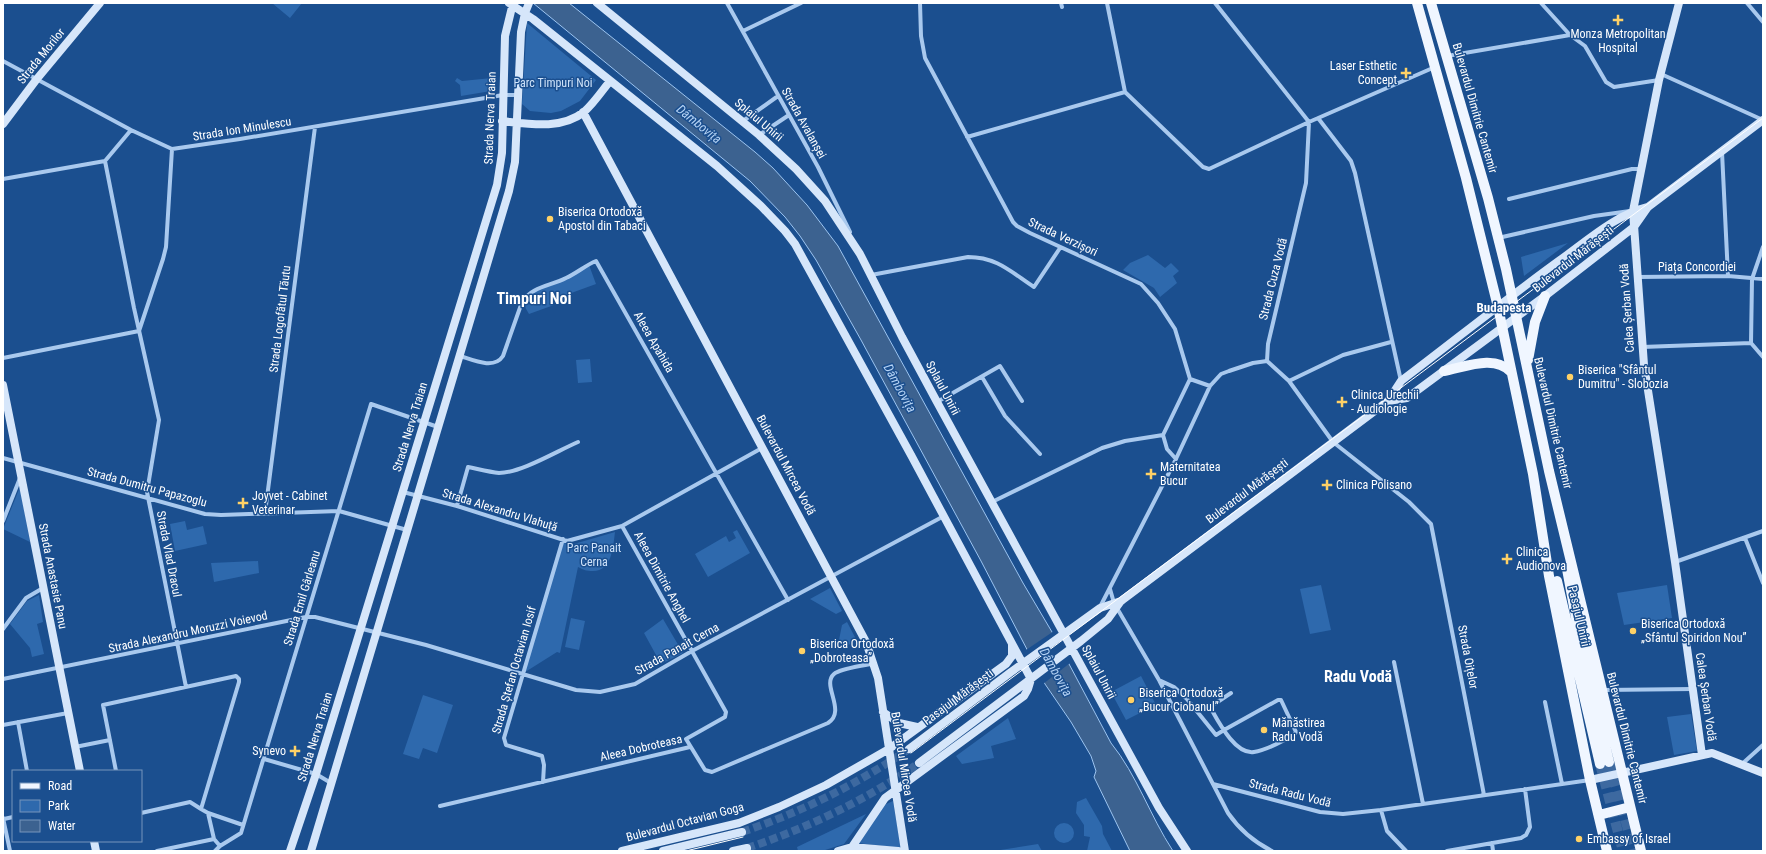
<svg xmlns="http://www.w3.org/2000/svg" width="1766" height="854" viewBox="0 0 1766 854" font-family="'Roboto Condensed',sans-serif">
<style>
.green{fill:#2e69ad}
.water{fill:#3c6290;stroke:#9cc4f0}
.pier{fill:#1b4f8f}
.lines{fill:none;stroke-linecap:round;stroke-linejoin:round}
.secondary-tunnel{stroke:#3d69a0;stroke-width:8;stroke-dasharray:8 4;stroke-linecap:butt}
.primary-tunnel{stroke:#3d69a0;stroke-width:10;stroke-dasharray:10 5;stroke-linecap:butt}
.street{stroke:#a9c9ee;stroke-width:4}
.secondary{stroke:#d6e6fa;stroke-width:8}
.primary{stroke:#f0f6ff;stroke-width:10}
.tram{stroke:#fff;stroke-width:1}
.poi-dot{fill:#ffd166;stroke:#1b4f8f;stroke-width:1.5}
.labels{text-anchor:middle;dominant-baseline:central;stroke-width:3;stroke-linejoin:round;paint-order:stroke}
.poi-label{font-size:12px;fill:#fff;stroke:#1b4f8f;text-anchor:start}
.street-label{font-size:12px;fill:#fff;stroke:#1b4f8f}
.park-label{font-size:12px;fill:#cfe3fa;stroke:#1b4f8f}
.water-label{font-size:13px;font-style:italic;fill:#b5d3f5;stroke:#1b4f8f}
.neighbourhood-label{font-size:13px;font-weight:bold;fill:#fff;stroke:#1b4f8f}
.district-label{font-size:16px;font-weight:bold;fill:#fff;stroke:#1b4f8f}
</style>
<rect width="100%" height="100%" fill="#1b4f8f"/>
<!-- green -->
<path class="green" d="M272 3H302L290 18Z
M527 23 596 80 580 101 561 111 551 113 530 111 522 104Z
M457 78 462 81 492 78 491 91 461 96 460 85 455 81Z
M1568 243 1524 276 1521 257Z
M1148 255 1165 268 1171 263 1179 271 1173 276 1177 283 1160 297 1154 288 1123 270 1130 263Z
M589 265 596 284 552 300 554 305 529 314 522 302 526 296Z
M590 359 592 382 578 383 576 360Z
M20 487 30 542 3 529Z
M185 521 187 530 203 526 207 544 175 551 170 524Z
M737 530 750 553 708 577 695 554 726 536 729 542 736 538 733 532Z
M615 532C613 547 612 571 593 571 586 571 584 570 578 567L560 653 557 652 522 674 563 539 567 546Z
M258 561 259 573 214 582 211 563Z
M1321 585 1331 630 1310 634 1300 589Z
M1667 585 1672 618 1624 625 1617 593Z
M830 588 842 611 836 614 810 599Z
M39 595 43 622 37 624 44 654 32 657 30 648 10 624 27 601Z
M571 618 585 621 579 650 565 647Z
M663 619 683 653 661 664 644 633Z
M847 622 857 641 837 650 842 625Z
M1141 676 1156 705 1126 720 1111 692Z
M423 695 453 705 437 753 423 748 419 759 403 754Z
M1691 714 1697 751 1674 755 1667 717Z
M1008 718 1016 739 991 746 994 758 962 764 956 756Z
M1086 798 1102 826 1103 834 1112 851H1087L1090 837 1084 836V825L1076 813 1077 802Z
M893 801 901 848 857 843 884 805Z
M866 814 844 844 822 851H798L797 847Z
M1054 833a10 10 0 1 1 20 0a10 10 0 1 1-20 0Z
M1038 844 1042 851H994Z"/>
<!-- water -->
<path class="water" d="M533 3H569L755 152 773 168 807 205 838 246 1023 583 1052 632 1111 743C1137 775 1150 816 1173 851H1130L1094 777 1096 771 1091 756 1071 722 1045 684 981 561 861 340 816 260 800 236 785 217 750 181Z"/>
<!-- pier -->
<path class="pier" d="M1054 631 1070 663 1043 684 1026 650Z"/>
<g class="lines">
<!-- secondary-tunnel -->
<path class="secondary-tunnel" d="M742 832C802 812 857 784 909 749
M747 848C808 828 866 800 919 763"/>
<!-- primary-tunnel -->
<path class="primary-tunnel" d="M1609 762 1634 851
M1600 764 1623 851"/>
<!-- street -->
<path class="street" d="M727 3 818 167 850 232
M920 3 921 36 925 58 1013 222 1017 226 1030 233 1141 284 1158 303 1175 329 1190 379
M1061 3 1062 7
M1107 3 1125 92 1203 167 1209 169 1309 122 1435 67
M1215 3 1309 122 1306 183 1268 344 1267 361 1289 381 1333 442 1409 502 1431 524 1484 795
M1541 3 1570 35 1585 46 1606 82 1614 87 1659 80
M1747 3 1763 22
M743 31 801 3
M1447 56 1570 35
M3 61 131 130 172 149 240 139 503 95H518
M1661 74 1763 120
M1318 118 1351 161 1355 173 1401 381
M743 121 778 96
M759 135 789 115
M967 137 1125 92
M1722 152 1728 276
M105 161 134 308 159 420 147 492 186 687
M3 179 105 161 131 130
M1509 199 1632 169H1640
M1498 238 1594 216 1630 211
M871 275 968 257C997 257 1011 272 1034 287L1060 248
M1638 277 1728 276 1763 279
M139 331 163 259 166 247 172 149
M1751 343 1752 279 1763 247
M1751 343 1763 357
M1642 347 1751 343
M460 356C473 360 494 370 503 356L522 302C532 286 551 286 566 278 577 273 586 265 596 261L788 600
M3 358 139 331
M982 377 1005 416 1040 454
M1190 379 1210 386
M1289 381 1343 355 1391 342
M937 402 1000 366 1022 401
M3 458 205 514 221 515 339 511 407 530
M1176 459 1167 449 1163 435 1190 379
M403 492 457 506 567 541 622 526 762 448
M992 502 1102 448 1125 441 1163 435
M457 506 468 467C478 469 489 472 499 473 521 473 557 451 578 442
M265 513 315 127
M3 521 20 478
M622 526 726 712 725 717 686 739 705 770 712 772 828 723C847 711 821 685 834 674 841 668 864 666 874 663
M1745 538 1763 583
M1675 562 1763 531
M1110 589 1114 603 1159 680 1228 813C1239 829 1254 842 1272 851
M1100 607 1175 461 1210 386 1221 374 1229 371 1253 363 1267 361
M3 629 26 598 43 588
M1394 662 1423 804
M3 679 306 617H315L426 645 576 690 600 692 635 684 692 651 944 516
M1159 680 1174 687 1187 699 1216 735 1224 730 1278 700H1281L1296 732 1294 735C1282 741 1268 750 1254 752 1235 755 1218 721 1210 707L1231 693
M1603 690 1693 689
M1545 702 1562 784
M18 722 27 771
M3 725 68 713
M75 747 110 740
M264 759 316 774 331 783
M1742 764 1763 745
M116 771 103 705 236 676 239 679V682L201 809 208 813 214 839 220 846
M543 782 544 765 542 756 506 745 504 738 563 539
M1213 784 1320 812 1343 814 1381 810 1590 780
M440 806 690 747
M1381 810 1387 831 1406 851
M141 813 190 802 201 809
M208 813 243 825
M3 818 10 851
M4 819 13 817
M1492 843 1493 851
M157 851 214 839
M215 851 220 846 241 833 371 404 438 427
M1447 851 1521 838 1526 835 1530 827 1525 789"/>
<!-- secondary -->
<path class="secondary" d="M509 3 533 19 717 166 761 206 785 231 795 244 911 455 1031 679
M597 3 759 135 796 169 825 201 860 254 902 337 937 402 1159 808 1187 851
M1679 3 1659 80 1633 211 1644 365 1675 562 1702 755
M583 112 866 642 878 678 905 851
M502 121C529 124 561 130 584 112 594 103 602 91 610 81
M3 124 36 80 100 3
M3 385 80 771
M1388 401 1407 398 1545 296 1634 227 1648 207 1763 120
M883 712 899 723 917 727
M909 749 1011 672 1100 608 1121 601
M919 763 1081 641 1108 619 1121 601 1388 401 1401 381C1454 341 1506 299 1560 260 1588 240 1615 215 1648 207
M1590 780 1712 753 1763 773
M94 841 96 851
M852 847 898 851
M290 851 316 774 497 185 502 153 505 36 513 3
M311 851 509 191 515 162 521 32 525 13 529 3
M622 851 739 823 779 807 826 785 889 749 1006 664 1012 656V645
M663 851 742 832
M733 851 747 848
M838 851 852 847 885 798 1024 696 1028 689 1031 679"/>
<!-- primary -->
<path class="primary" d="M1417 3 1466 178 1498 307 1533 474 1549 576 1590 780 1607 851
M1431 3 1488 198 1506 269 1549 471 1641 851
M1528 360 1535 322 1545 296
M1444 371C1465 367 1495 354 1511 372
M1567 569 1577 623 1609 762
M1557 581 1600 764
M1599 815 1630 807"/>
<!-- tram -->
<path class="tram" d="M911 753 1763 118
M686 851 743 837"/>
</g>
<!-- markers -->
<g class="poi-dot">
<path d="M1616 14h4v4h4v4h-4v4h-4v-4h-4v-4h4z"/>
<path d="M1404 67h4v4h4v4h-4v4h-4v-4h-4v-4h4z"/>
<circle cx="550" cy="219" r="4"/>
<circle cx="1570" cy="377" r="4"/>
<path d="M1340 396h4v4h4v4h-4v4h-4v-4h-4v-4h4z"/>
<path d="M1149 468h4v4h4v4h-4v4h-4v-4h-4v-4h4z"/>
<path d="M1325 479h4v4h4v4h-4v4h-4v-4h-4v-4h4z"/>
<path d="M241 497h4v4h4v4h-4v4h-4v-4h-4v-4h4z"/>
<path d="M1505 553h4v4h4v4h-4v4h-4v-4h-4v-4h4z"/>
<circle cx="1633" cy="631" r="4"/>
<circle cx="802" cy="651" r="4"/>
<circle cx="1131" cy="700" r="4"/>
<circle cx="1264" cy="730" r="4"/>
<path d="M293 745h4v4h4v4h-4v4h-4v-4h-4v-4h4z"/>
<circle cx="1579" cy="839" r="4"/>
</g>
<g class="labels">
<!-- poi labels -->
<g class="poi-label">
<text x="1618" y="34" text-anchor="middle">Monza Metropolitan<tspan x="1618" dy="14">Hospital</tspan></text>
<text x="1397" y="66" text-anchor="end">Laser Esthetic<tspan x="1397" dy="14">Concept</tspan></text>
<text x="558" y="212">Biserica Ortodoxă<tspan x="558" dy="14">Apostol din Tabaci</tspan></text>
<text x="1578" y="370">Biserica "Sfântul<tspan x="1578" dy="14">Dumitru" - Slobozia</tspan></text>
<text x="1351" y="395">Clinica Urechii<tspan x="1351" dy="14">- Audiologie</tspan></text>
<text x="1160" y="467">Maternitatea<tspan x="1160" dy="14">Bucur</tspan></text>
<text x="1336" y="485">Clinica Polisano</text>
<text x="252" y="496">Joyvet - Cabinet<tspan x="252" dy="14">Veterinar</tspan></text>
<text x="1516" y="552">Clinica<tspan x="1516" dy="14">Audionova</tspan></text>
<text x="1641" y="624">Biserica Ortodoxă<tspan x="1641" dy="14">„Sfântul Spiridon Nou”</tspan></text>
<text x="810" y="644">Biserica Ortodoxă<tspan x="810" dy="14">„Dobroteasa”</tspan></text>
<text x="1139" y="693">Biserica Ortodoxă<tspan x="1139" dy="14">„Bucur Ciobanul”</tspan></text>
<text x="1272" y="723">Mănăstirea<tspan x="1272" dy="14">Radu Vodă</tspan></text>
<text x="286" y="751" text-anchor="end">Synevo</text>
<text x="1587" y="839">Embassy of Israel</text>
</g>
<!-- street labels -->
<g class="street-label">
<text transform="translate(41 56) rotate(-51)">Strada Morilor</text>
<text transform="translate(1475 108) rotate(74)">Bulevardul Dimitrie Cantemir</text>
<text transform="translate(490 118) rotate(-88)">Strada Nerva Traian</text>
<text transform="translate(759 120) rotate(40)">Splaiul Unirii</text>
<text transform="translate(804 123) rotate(61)">Strada Avalanșei</text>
<text transform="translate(242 129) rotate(-9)">Strada Ion Minulescu</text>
<text transform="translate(1063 237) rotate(25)">Strada Verzișori</text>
<text transform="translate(1573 259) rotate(-38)">Bulevardul Mărășești</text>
<text x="1697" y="267">Piața Concordiei</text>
<text transform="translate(1273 279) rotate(-76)">Strada Cuza Vodă</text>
<text transform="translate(1627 308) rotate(-94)">Calea Șerban Vodă</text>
<text transform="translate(280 319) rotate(-83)">Strada Logofătul Tăutu</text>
<text transform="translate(654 342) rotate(60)">Aleea Apahida</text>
<text transform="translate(943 388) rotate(62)">Splaiul Unirii</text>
<text transform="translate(1553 423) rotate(77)">Bulevardul Dimitrie Cantemir</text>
<text transform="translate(410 427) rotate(-73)">Strada Nerva Traian</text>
<text transform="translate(786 465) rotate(62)">Bulevardul Mircea Vodă</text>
<text transform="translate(147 487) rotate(15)">Strada Dumitru Papazoglu</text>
<text transform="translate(1247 491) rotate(-37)">Bulevardul Mărășești</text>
<text transform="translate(500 510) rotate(17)">Strada Alexandru Vlahuță</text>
<text transform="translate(169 554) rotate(79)">Strada Vlad Dracul</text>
<text transform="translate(53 576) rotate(79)">Strada Anastasie Panu</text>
<text transform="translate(662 577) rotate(61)">Aleea Dimitrie Anghel</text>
<text transform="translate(302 598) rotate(-73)">Strada Emil Gârleanu</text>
<text transform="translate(1579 616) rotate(77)">Pasajul Unirii</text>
<text transform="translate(188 632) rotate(-12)">Strada Alexandru Moruzzi Voievod</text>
<text transform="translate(677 649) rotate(-29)">Strada Panait Cerna</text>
<text transform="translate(1468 657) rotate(79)">Strada Oițelor</text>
<text transform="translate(514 670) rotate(-74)">Strada Ștefan Octavian Iosif</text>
<text transform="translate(1099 672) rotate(62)">Splaiul Unirii</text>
<text transform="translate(958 697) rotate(-37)">Pasajul Mărășești</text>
<text transform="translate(1706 697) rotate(82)">Calea Șerban Vodă</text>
<text transform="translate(315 737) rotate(-73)">Strada Nerva Traian</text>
<text transform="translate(1627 738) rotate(76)">Bulevardul Dimitrie Cantemir</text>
<text transform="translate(641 748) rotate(-13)">Aleea Dobroteasa</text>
<text transform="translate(904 767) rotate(81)">Bulevardul Mircea Vodă</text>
<text transform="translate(1290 793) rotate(14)">Strada Radu Vodă</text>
<text transform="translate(685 822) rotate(-15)">Bulevardul Octavian Goga</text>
</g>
<!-- park labels -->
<g class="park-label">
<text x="553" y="83">Parc Timpuri Noi</text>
<text x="594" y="548">Parc Panait<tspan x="594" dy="14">Cerna</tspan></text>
</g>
<!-- water labels -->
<g class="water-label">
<text transform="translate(699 124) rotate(39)">Dâmbovița</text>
<text transform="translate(900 388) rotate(61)">Dâmbovița</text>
<text transform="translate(1056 672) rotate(61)">Dâmbovița</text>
</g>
<!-- neighbourhood labels -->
<g class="neighbourhood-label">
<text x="1504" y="307">Budapesta</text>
</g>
<!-- district labels -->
<g class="district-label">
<text x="534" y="298">Timpuri Noi</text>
<text x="1358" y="676">Radu Vodă</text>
</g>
</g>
<!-- border -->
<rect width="1766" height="854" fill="none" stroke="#ffffff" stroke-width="8"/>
<!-- legend -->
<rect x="12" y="770" width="130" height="72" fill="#1b4f8f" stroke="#7695bc"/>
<rect x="20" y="783" width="20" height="6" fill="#f0f6ff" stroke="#7695bc"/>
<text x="48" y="790" font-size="12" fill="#ffffff">Road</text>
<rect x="20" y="800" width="20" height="12" fill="#2e69ad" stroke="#7695bc"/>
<text x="48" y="810" font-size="12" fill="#ffffff">Park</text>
<rect x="20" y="820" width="20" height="12" fill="#3c6290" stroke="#7695bc"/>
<text x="48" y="830" font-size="12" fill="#ffffff">Water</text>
</svg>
